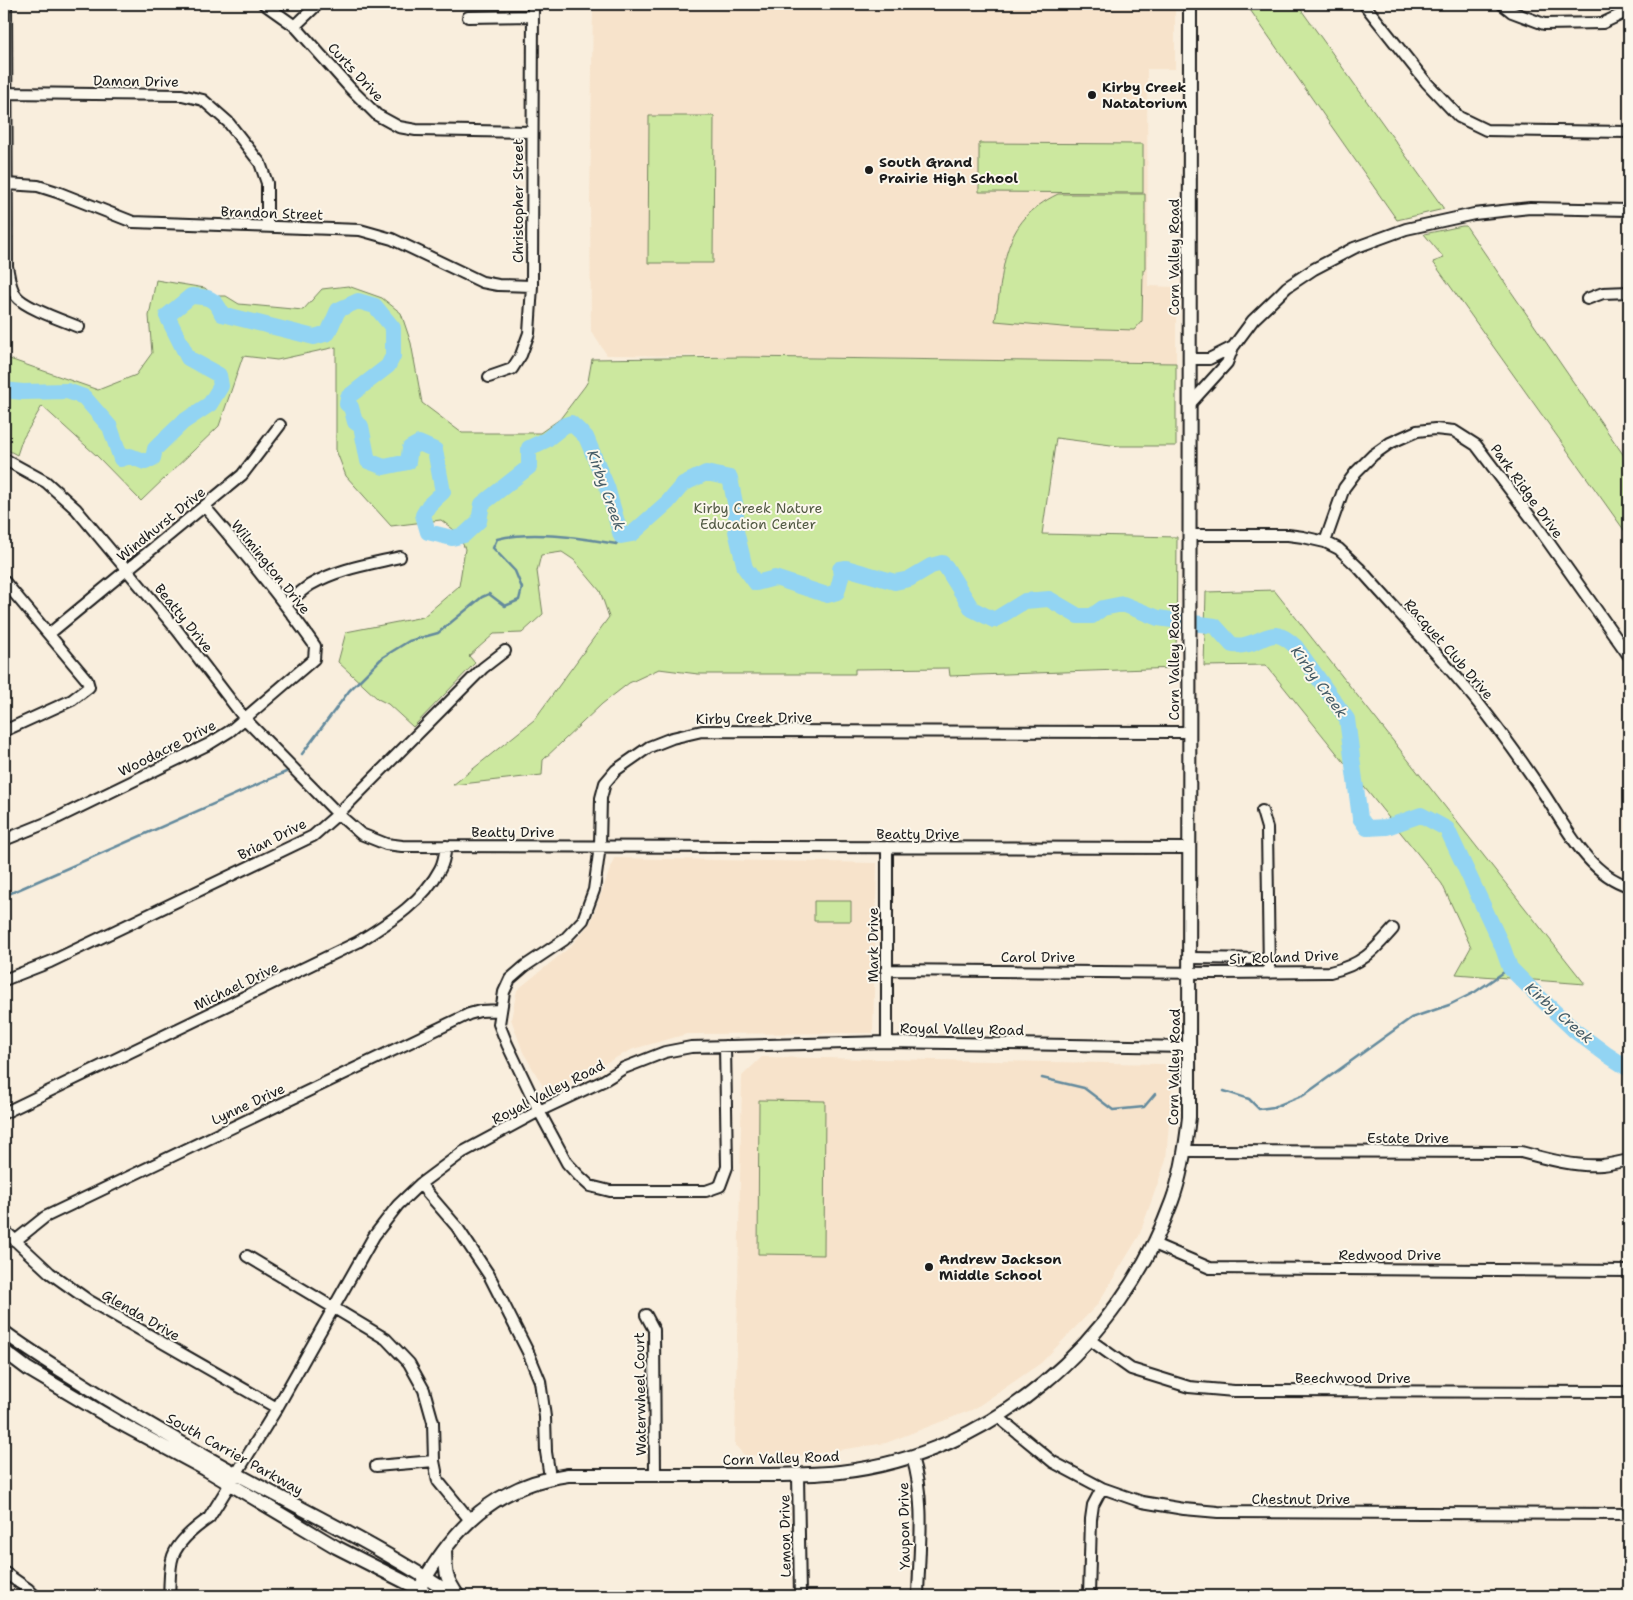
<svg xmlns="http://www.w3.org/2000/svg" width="1633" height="1600" viewBox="0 0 1633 1600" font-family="'Shantell Sans',sans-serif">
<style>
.built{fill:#f7e3cb}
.green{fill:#cce89f;stroke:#74825e}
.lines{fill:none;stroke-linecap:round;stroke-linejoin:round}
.stream{stroke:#638a9d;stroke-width:2.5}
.river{stroke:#92d4f3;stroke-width:16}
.minor-casing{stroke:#1c1c1c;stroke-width:14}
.major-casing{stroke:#1c1c1c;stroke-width:16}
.minor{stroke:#fbf7ec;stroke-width:10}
.major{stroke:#fbf7ec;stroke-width:12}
.poi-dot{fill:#1c1c1c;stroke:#fbf7ec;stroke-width:2}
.labels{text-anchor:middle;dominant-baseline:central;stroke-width:4;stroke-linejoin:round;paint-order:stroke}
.street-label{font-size:14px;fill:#1c1c1c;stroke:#fbf7ec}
.poi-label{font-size:14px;font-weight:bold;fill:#1c1c1c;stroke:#fbf7ec;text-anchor:start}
.park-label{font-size:14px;fill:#515943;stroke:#fbf7ec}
.water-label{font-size:15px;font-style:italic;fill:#455c67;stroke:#fbf7ec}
</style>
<rect width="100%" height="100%" fill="#f9eedd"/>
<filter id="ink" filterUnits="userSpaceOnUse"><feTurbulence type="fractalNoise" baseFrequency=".02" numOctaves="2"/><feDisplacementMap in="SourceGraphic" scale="10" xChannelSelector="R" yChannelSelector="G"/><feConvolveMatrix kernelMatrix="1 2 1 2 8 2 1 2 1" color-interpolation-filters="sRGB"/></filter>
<g filter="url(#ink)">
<!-- built -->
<path class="built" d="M593 4H1175V69H1147L1148 286 1176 287V363L607 355 591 331 590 202Z
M614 858 877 863 873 1033 687 1034 633 1049 547 1093 523 1052 511 1019 517 990 570 947 591 922Z
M762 1057 1164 1064 1173 1073 1166 1160 1139 1236 1097 1305 1041 1363 974 1409 886 1443 799 1456 744 1455 735 1445 742 1076Z"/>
<!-- green -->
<path class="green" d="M1246 4H1297L1444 209 1397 220Z
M649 116H714L713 263H648Z
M979 143 1143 144V193L979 192Z
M1058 194H1145V270H1143L1142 321 1134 330 1074 328 995 321C1005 266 1000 222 1058 194Z
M1462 226H1466L1629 463V537L1433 262 1444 258 1424 234Z
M156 280 205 288 214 296H226L239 304 303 310 322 289 348 286 382 298 401 313 411 343 422 403 462 433H540L560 419 585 386 588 381 592 359 743 357 1176 363V446H1119L1056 438 1042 534 1177 537 1176 668 950 676 949 668 855 669V674H698L659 669 629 683 602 704 543 760 542 775 453 785 534 720 609 617 600 591 574 560 562 552 541 555 537 571 543 614 522 633 494 634 469 656 475 663 413 727 388 704 378 699 338 662 346 632 423 617 459 586 465 549 458 533 441 520 391 526 346 476 336 450V347L277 360 243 356 219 426 141 501 97 456 42 406 22 440 17 455 4 448V357L98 390 136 375 152 353 149 316Z
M1274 590 1585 984 1456 974 1471 947 1442 884 1266 665 1204 666 1206 592Z
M814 901H851V921H814Z
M759 1100 825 1101 824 1255 758 1254Z"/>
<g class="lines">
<!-- stream -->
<path class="stream" d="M302 754 349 691 383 657 409 641 438 633 482 597 489 594 505 606 519 600 522 588 515 571 493 548 497 539C533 530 580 538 616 544L621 536
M4 896 286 772
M1042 1078 1084 1088 1113 1110 1144 1107 1155 1094
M1224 1091 1249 1099 1259 1109 1274 1107 1304 1095 1411 1018 1449 1005 1475 992 1510 968"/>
<!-- river -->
<path class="river" d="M4 390 23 392 67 391 84 397 110 427 121 459 130 456 145 462 153 458 155 449 158 446 183 422 210 404 221 386 219 375 188 358 167 316 191 296C207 297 215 297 222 314L314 337 328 333 338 310 358 301 375 306 393 328V356L388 366 348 397 347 404 351 407 355 422 361 426 368 461 384 467 408 462 410 448 419 443 435 450 443 492 429 505 423 515 428 532 452 538 464 535 479 521 482 504 529 467V448L546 440 565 425 571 423 586 437 607 487 621 536 632 534 668 502 683 484 706 473 730 478 736 508V531L745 568 756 583 775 578 827 595 837 592 841 577 840 569 846 568 895 582 909 579 931 566 942 563 946 567 972 609 994 620 1025 601 1049 599 1078 616H1092L1103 608 1123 604 1158 618 1215 626 1232 645C1236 645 1240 646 1244 645 1269 640 1272 624 1296 647L1347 719 1360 818 1367 828 1387 827 1421 815 1447 829 1503 948 1510 968 1538 996 1575 1031 1606 1054 1629 1069"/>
<!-- minor casing -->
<g class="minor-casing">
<path id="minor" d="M6 4 7 266C9 277 10 288 16 296 25 308 64 321 79 327
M264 4 295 26 350 88 377 115 399 127 416 130 532 132
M1364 4 1426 82 1459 117 1486 130 1629 132
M1502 4 1512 12 1544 24 1603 23 1622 14 1629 8
M468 17 533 16
M295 26 318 4
M7 93 182 95 203 100 228 122 260 163 267 183V227
M7 184 38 186 57 192 133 222 360 230 392 239 482 282 498 285 532 286
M1587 299 1603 293 1629 292
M1189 359H1209L1233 347
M489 377 512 369 521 355 529 333 532 286 533 4
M1189 405 1227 363 1233 347 1253 320 1277 297 1287 287 1314 269 1354 248 1406 229 1474 214 1530 208 1629 210
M4 459 46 482 76 509 177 630 245 719 338 814 361 834 386 844 402 846 1189 848
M1189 535H1288L1303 537 1325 542 1339 549 1359 568C1398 612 1438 654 1475 699 1499 729 1522 761 1544 794 1566 827 1588 874 1629 886
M1325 542 1344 488 1356 472 1373 455 1390 443 1417 431 1435 429 1454 431 1476 445 1535 523 1629 656
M4 581 87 680 89 687 72 700 4 731
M286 605C294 598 302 590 310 585 337 569 370 564 400 557
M49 634 242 475 280 425
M1262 811 1267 828 1269 973
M4 840 51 821 209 744 230 731 314 659 315 646C281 597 243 552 205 507
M887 847V1042
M1190 958 1269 959
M886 970 1215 973 1330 972C1361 965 1373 952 1393 929
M4 980 50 962 313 836 338 814 483 668 505 651
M725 1046 727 1167 720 1186 706 1191H610L590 1186 579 1176 567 1163 539 1111 507 1044 499 1024 504 992 510 979 525 966 564 940 583 920 594 890 600 846 601 798 605 783 616 770 649 747 672 738 702 731 1189 732
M4 1113 358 942C388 923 423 902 440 869 444 862 445 853 446 846
M1185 1151 1521 1152C1547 1159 1576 1167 1602 1165 1611 1164 1620 1162 1629 1160
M420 1184 457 1227 489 1275 528 1352 540 1381 545 1417 546 1452 550 1477
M4 1230 50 1273 88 1300 277 1408
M15 1241 45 1217 469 1014 480 1011 501 1010
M1154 1244 1210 1268 1629 1271
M247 1256 386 1339 409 1363 424 1390 433 1422 434 1461 438 1481 470 1520
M646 1315 654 1330 655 1475
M1090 1340 1131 1369 1189 1387 1234 1391 1629 1392
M998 1417 1053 1462 1102 1488 1142 1502 1184 1509 1218 1512 1629 1514
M912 1457C926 1502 919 1550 918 1596
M376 1466 434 1461
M798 1475 800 1596
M4 1572 28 1589 35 1596
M169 1596C170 1584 169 1567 173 1556 179 1540 196 1527 209 1518L277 1408 374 1236 398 1205 420 1184 463 1152 539 1111 603 1081 624 1068 665 1052 691 1047 887 1042 1189 1047
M1089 1596 1091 1519 1093 1505 1102 1488"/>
</g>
<!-- major casing -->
<g class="major-casing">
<path id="major" d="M4 1332C36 1356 71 1376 105 1398 149 1424 192 1450 237 1474 310 1514 385 1549 454 1596
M4 1351 28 1369 114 1420 205 1469 336 1547 419 1589 429 1596
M445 1549C446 1574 444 1575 458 1596
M419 1589C454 1527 495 1485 568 1475 621 1475 674 1475 727 1475 765 1475 803 1476 840 1472 992 1455 1121 1342 1172 1201 1182 1174 1186 1145 1189 1117L1190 4"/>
</g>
<!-- minor -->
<use href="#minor" class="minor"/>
<!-- major -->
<use href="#major" class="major"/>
</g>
</g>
<!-- markers -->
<g class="poi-dot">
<circle cx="1092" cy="95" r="5"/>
<circle cx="869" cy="170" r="5"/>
<circle cx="929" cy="1267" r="5"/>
</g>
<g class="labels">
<!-- street labels -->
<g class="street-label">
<text transform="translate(356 72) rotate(47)">Curts Drive</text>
<text transform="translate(136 81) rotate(1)">Damon Drive</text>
<text transform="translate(518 201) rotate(-90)">Christopher Street</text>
<text transform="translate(272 213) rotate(2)">Brandon Street</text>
<text transform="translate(1174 257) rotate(-90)">Corn Valley Road</text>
<text transform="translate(1527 491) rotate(54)">Park Ridge Drive</text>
<text transform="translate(161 524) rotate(-39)">Windhurst Drive</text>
<text transform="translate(271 567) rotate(51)">Wilmington Drive</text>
<text transform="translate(184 618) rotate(51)">Beatty Drive</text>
<text transform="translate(1449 649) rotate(49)">Racquet Club Drive</text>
<text transform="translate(1174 662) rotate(-90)">Corn Valley Road</text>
<text transform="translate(754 718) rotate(-1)">Kirby Creek Drive</text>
<text transform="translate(167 748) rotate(-27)">Woodacre Drive</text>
<text x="513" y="832">Beatty Drive</text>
<text x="918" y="834">Beatty Drive</text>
<text transform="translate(272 839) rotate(-27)">Brian Drive</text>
<text transform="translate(873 945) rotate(-90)">Mark Drive</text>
<text x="1038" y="957">Carol Drive</text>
<text transform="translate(1284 957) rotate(-2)">Sir Roland Drive</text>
<text transform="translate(236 986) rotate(-26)">Michael Drive</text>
<text transform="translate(962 1029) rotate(1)">Royal Valley Road</text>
<text transform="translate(1174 1067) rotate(-89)">Corn Valley Road</text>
<text transform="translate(548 1092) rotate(-27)">Royal Valley Road</text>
<text transform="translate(248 1104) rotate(-25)">Lynne Drive</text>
<text x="1408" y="1138">Estate Drive</text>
<text x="1390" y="1255">Redwood Drive</text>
<text transform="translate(141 1315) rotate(30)">Glenda Drive</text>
<text x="1353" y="1378">Beechwood Drive</text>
<text transform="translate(640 1394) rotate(-91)">Waterwheel Court</text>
<text transform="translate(235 1454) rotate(29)">South Carrier Parkway</text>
<text transform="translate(781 1458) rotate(-2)">Corn Valley Road</text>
<text x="1301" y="1499">Chestnut Drive</text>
<text transform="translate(904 1526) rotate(-91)">Yaupon Drive</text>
<text transform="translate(785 1536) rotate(-91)">Lemon Drive</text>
</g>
<!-- poi labels -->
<g class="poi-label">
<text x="1102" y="87">Kirby Creek<tspan x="1102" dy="16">Natatorium</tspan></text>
<text x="879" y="162">South Grand<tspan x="879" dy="16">Prairie High School</tspan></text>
<text x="939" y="1259">Andrew Jackson<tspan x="939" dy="16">Middle School</tspan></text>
</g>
<!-- park labels -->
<g class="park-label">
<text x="758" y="508">Kirby Creek Nature<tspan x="758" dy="16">Education Center</tspan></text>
</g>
<!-- water labels -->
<g class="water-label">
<text transform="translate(606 490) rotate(70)">Kirby Creek</text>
<text transform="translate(1319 682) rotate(54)">Kirby Creek</text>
<text transform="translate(1559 1013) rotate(41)">Kirby Creek</text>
</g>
</g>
<!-- margin -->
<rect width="1633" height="1600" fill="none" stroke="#fbf7ec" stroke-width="20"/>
<rect x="10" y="10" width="1613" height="1580" fill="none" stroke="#1c1c1c" stroke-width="2" filter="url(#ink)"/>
</svg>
